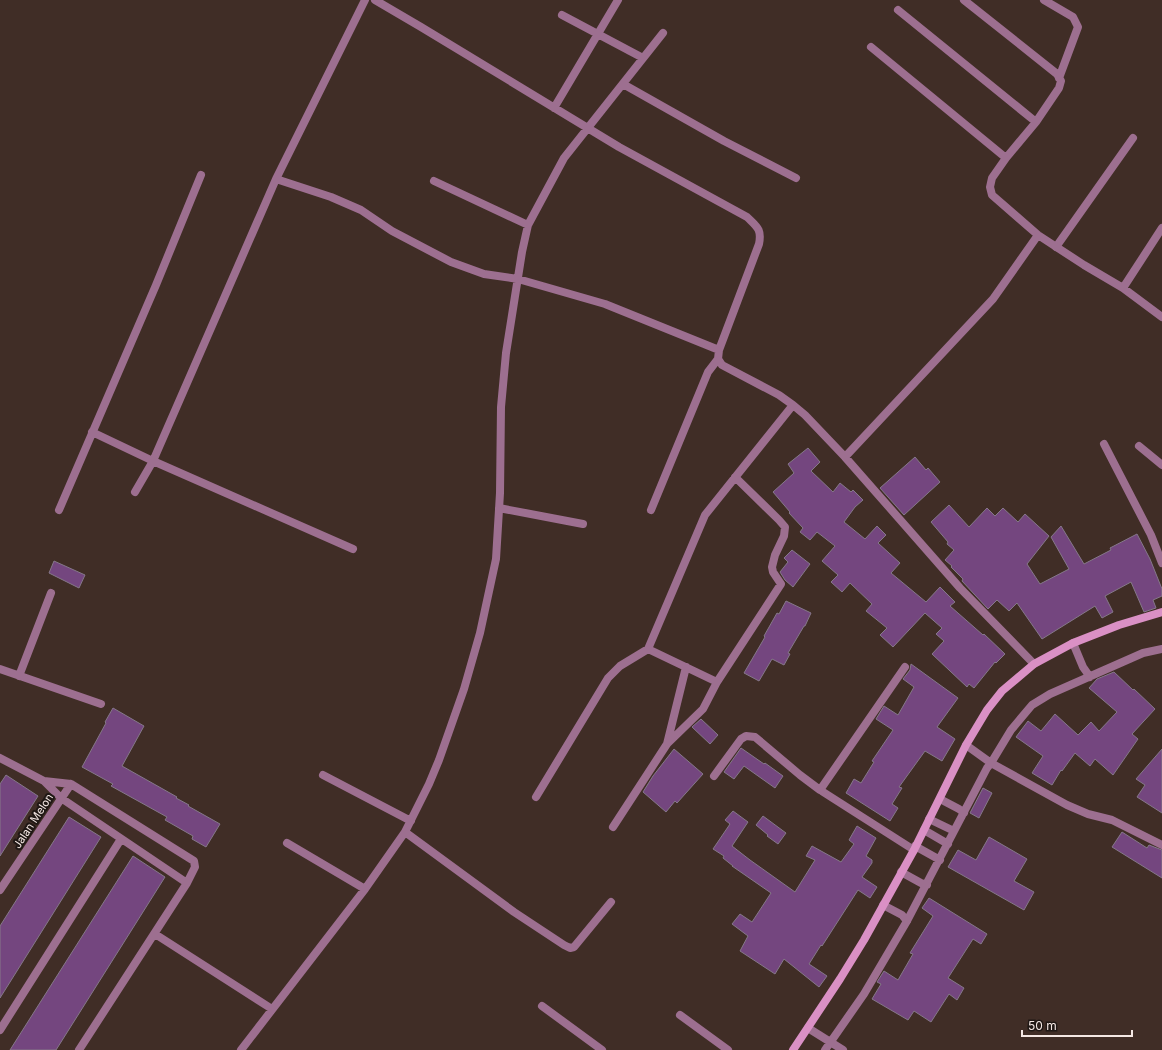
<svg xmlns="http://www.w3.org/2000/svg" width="1162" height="1050" viewBox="0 0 1162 1050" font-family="Inter,sans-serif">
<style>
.building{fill:#74467f;stroke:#857889}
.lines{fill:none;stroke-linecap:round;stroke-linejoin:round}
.lane{stroke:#9d6f90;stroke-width:8}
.street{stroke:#9d6f90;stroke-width:8}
.secondary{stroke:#da90c5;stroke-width:8}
.labels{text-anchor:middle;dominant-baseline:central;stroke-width:4;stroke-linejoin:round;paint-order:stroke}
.street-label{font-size:11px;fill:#f5e8e4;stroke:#201815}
</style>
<rect width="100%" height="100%" fill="#402d26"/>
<!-- building -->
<path class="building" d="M808 448 820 462 811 471 833 492 840 483 851 492 853 490 863 500 855 507 844 522 865 539 877 526 886 535 878 543 900 563 891 573 926 602 940 587 955 602 950 606 983 635 984 634 1005 654 996 663 995 662 974 688 969 684 967 687 932 654 944 641 936 634 942 628 925 613 893 647 880 635 887 628 866 611 872 604 850 583 842 592 831 582 838 575 822 561 835 546 817 532 810 540 800 532 803 528 789 513 790 512 773 492 794 473 788 464Z
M915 457 926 470 928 468 940 482 904 515 880 488Z
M949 505 969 527 987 508 995 516 1003 508 1018 522 1025 514 1049 536 1027 564 1040 584 1069 569 1051 537 1061 526 1084 564 1111 550 1110 548 1137 534 1150 559 1162 589V596L1153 600 1156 608 1144 612 1131 582 1105 596 1113 612 1102 618 1095 606 1042 639 1017 603 1009 611 997 600 988 609 962 581 963 579 951 567 952 566 945 560 954 550 947 544 948 542 931 522Z
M792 550 810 564 793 587 785 580 780 572 788 562 784 558Z
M54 561 85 575 79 588 49 573Z
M786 601 811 613 805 626H804L788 653 790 654 784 665 772 659 759 681 744 673 765 637 764 636 777 613 779 614Z
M911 664 958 698 937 727 955 739 942 761 925 751 899 787 902 788 892 804 898 808 890 821 846 793 854 779 861 783 874 762 872 761 893 730 876 719 884 706 898 715 914 687 903 679 910 670Z
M1114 672 1133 690 1134 689 1155 709 1132 734 1138 739 1113 775 1095 759 1090 766 1075 753 1062 771 1061 770 1052 785 1032 773 1043 756 1016 737 1028 721 1041 731 1055 714 1078 735 1091 722 1099 731 1117 712 1089 688 1097 679Z
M113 708 144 726 122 766 177 797 176 798 189 805 188 806 220 824 206 847 192 839 193 836 165 820 167 817 111 786 113 784 82 767 106 723 105 722Z
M701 719 718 735 710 744 692 727Z
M741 748 764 764 765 763 783 776 775 788 744 766 734 779 724 772Z
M674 749 703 774 677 803 675 801 666 812 643 792 653 776Z
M1162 749V813L1137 797 1145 785 1136 779Z
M6 775 38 796 0 856V784Z
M983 788 992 793 979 818 970 813Z
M733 811 748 822 732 846 750 860 795 892 815 860 806 856 812 846 841 862 854 844 849 840 857 826 876 838 866 856 872 860V863L862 877 877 887 870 898 858 890 822 946 821 945 809 964 827 976 819 987 784 959 775 974 740 951 748 936 732 924 740 914 752 922 771 893 732 866H733L723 858 724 856 713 849 730 824 725 820Z
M763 816 786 833 778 844 767 836 768 835 756 825Z
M69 817 101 837 0 998V926Z
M1122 832 1147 848 1149 845 1162 850V878L1112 847Z
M989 837 1027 859 1014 881 1034 892 1024 910 948 867 958 850 976 860Z
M133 856 165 877 102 977 56 1050H10Z
M929 898 987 934 981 944 973 939 948 978 964 988 957 1000 949 994 931 1022 914 1011 908 1020 872 999 881 984 877 982 884 971 898 980 913 954 910 953 933 916 922 908Z"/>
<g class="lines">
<!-- lane -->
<path class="lane" d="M1056 247 1133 138
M991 763 1067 805 1088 814 1112 820 1162 845"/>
<!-- street -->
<path class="street" d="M375 0 421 27 619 147 747 217C757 227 762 229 759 244L719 350 718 359 722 365 779 395 793 405 805 415 845 457 960 588 1034 664
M964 0 1057 74 1061 81 1059 88 1036 122 1006 158 992 178 990 187 992 195 1038 235 1084 265 1123 288 1162 317
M1044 0 1073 17 1078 27 1059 78
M898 10 1036 122
M562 15 643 58
M871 47 1006 158
M623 84 724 141 796 178
M554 108 618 0
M276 179 331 197 361 210 392 231 451 262 484 274 518 279 605 304 719 350
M434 181 528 225
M1123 288 1162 228
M92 432 153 461 353 549
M1104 444 1151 535 1162 563
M1139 446 1162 465
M845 457 993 299 1038 235
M135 492 153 461 276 179 365 0
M499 508 583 524
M59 510 156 285 201 175
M651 510 708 372 718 359
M1073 643 1083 667 1090 677
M648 649 717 682
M0 669 101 704
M19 676 51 593
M667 744 686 667
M966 745 991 763
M0 758 44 781 61 798 187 883
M323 775 411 821
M714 776 741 739 746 736 755 737 800 775 820 790 914 850
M44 781 71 784 194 861 195 867 187 883 79 1050
M820 790 905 667
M536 797 608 678 620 666 648 649 705 515 793 405
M940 799 959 809 964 813
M929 819 954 831
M613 827 667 744 703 709 717 682 781 584 773 572 772 567 775 555 784 536 785 527 779 520 735 477
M924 830 948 844
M405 832 514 912 564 945 570 948 574 947 611 902
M287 843 365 889
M915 846 940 860
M901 872 921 883 927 885
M0 890 71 784
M883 905 902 915 907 921
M155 934 272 1009
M542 1006 602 1050
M680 1015 728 1050
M808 1028 843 1050
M0 1030 121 839
M241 1050 365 889 405 832 429 784 439 760 464 689 480 633 496 559 500 493 501 407 506 353 522 252 528 225 564 158 663 33
M825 1050 864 994 907 921 987 768 991 763 1011 730 1032 705 1050 694 1143 653 1162 649"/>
<!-- secondary -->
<path class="secondary" d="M793 1050 840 979 864 940 914 850 966 745 987 710 1002 691 1034 664 1073 643 1119 625 1162 612"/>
</g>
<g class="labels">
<!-- street labels -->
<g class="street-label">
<text transform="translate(33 821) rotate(-57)">Jalan Melon</text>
</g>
</g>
<!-- scale -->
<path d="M1022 1030v6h110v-6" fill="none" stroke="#f5e8e4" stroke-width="2"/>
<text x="1028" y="1030" font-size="12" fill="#f5e8e4" stroke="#201815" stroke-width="3" paint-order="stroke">50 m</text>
</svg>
